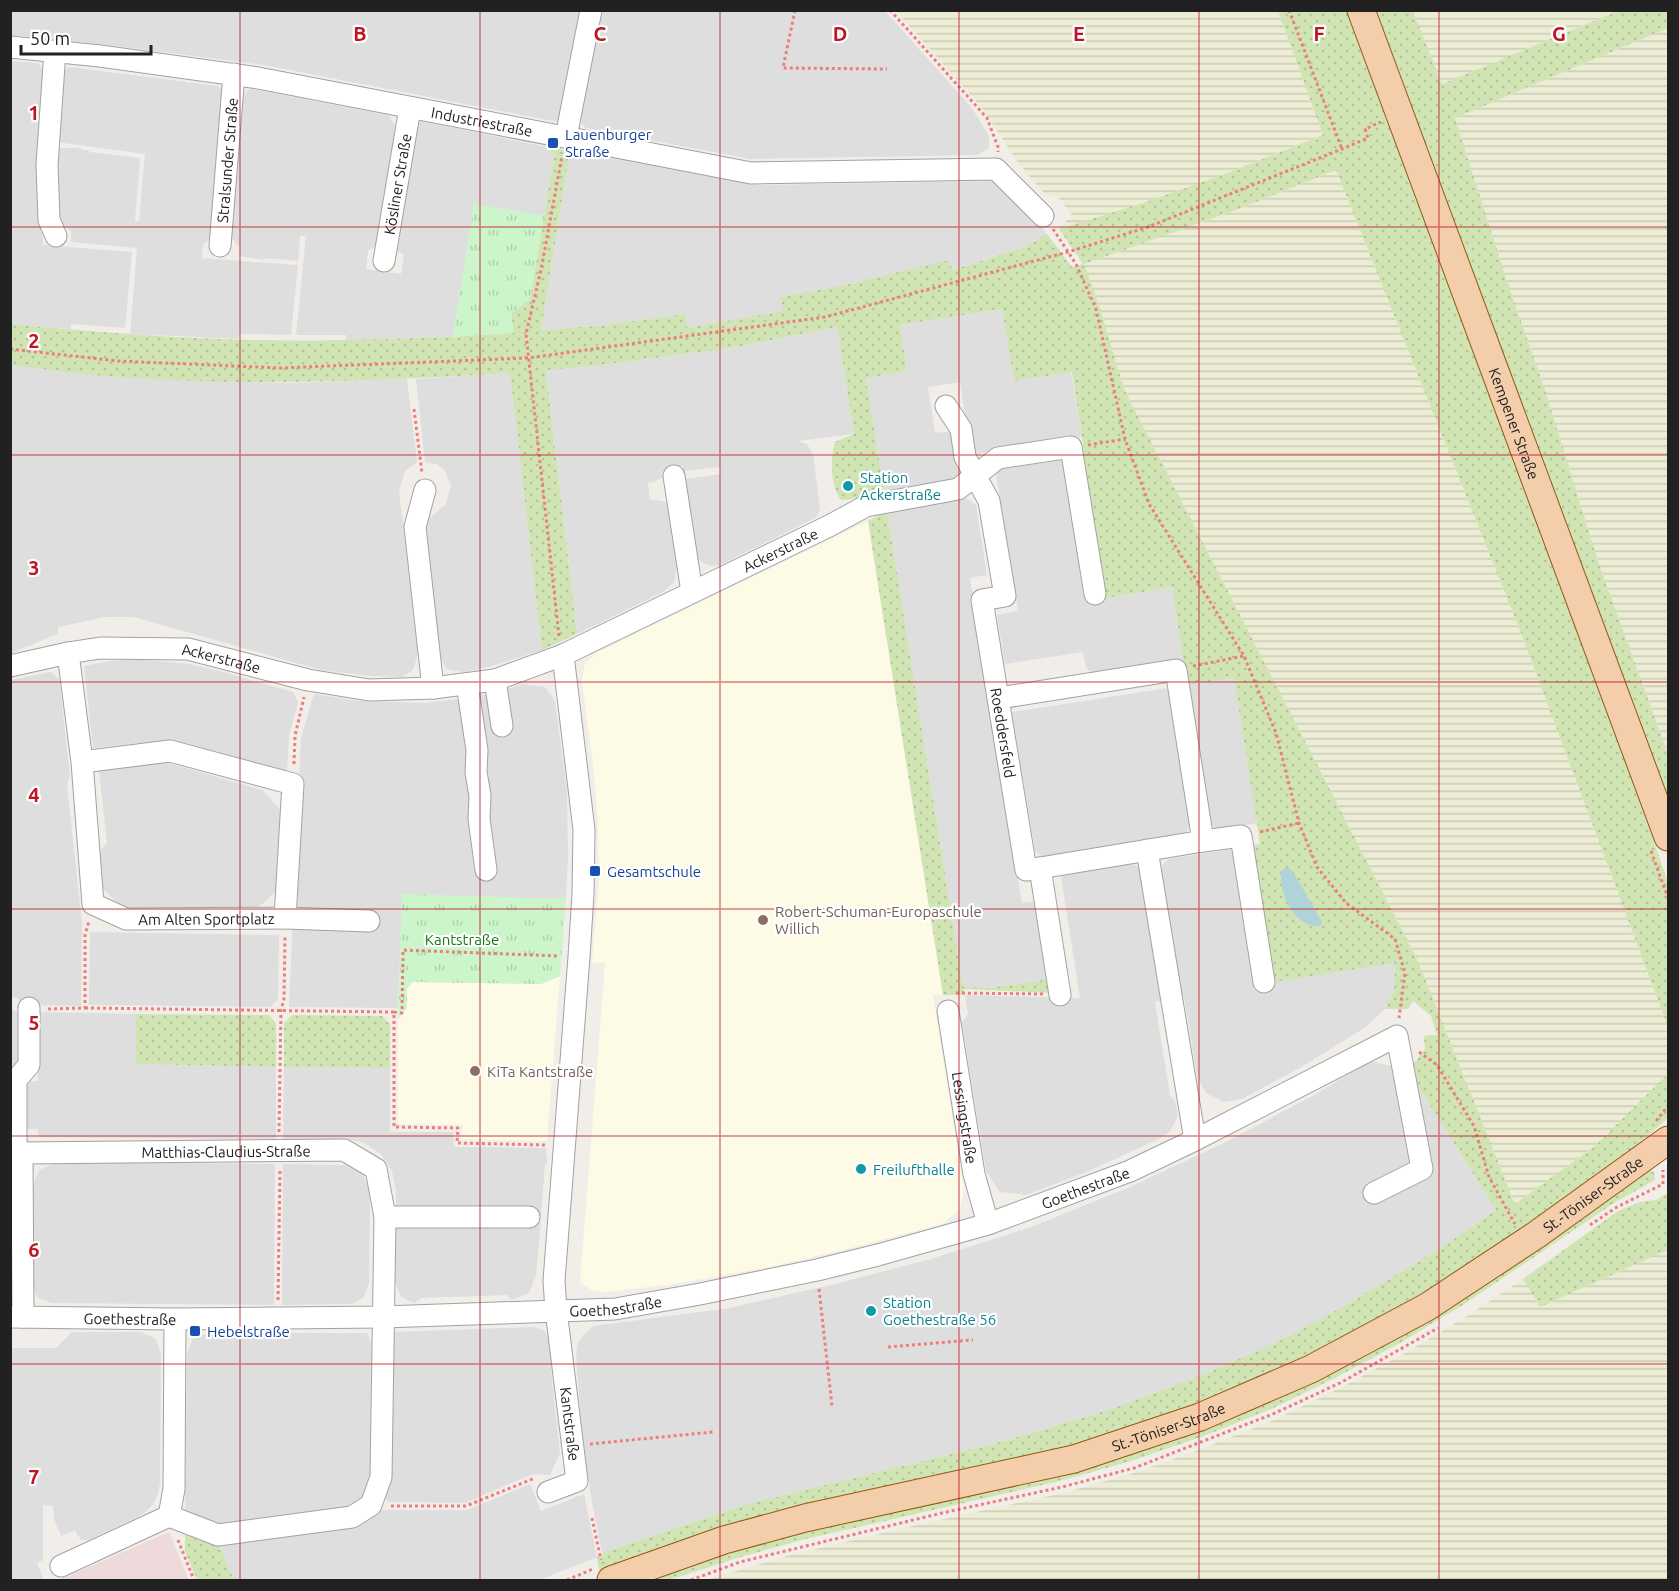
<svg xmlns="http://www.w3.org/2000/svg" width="1679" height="1591" viewBox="0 0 1679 1591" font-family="Ubuntu,sans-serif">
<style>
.residential{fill:#dfdede}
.commercial{fill:#efdadb}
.education{fill:#fdfae6}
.farmland{fill:url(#farmland-rules)}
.grass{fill:url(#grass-dots)}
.park{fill:url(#park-tufts)}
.water{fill:#aed4da}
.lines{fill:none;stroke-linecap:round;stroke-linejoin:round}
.minor-casing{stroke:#a2a2a2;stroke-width:23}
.major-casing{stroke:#90590e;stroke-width:29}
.path{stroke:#ee7e7d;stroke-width:3;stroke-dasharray:3 3;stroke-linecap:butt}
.minor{stroke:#fff;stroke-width:21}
.major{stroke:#f4cdaa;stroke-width:27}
.grid{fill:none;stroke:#c01323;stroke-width:1.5;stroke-opacity:0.55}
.transit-dot{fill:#1a4fb4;stroke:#fff;stroke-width:2}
.culture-dot{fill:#0f9aa8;stroke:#fff;stroke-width:2}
.education-dot{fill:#8d6e63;stroke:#fff;stroke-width:2}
.labels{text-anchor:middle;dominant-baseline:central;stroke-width:4.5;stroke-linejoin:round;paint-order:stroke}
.street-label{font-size:15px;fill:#212121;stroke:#fff}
.transit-label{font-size:15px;fill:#164399;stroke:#fff;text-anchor:start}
.culture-label{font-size:15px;fill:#0d838f;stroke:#fff;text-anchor:start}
.education-label{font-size:15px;fill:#785e54;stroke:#fff;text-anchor:start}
.park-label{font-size:15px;fill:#177816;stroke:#fff}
.grid-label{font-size:20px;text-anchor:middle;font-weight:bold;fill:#c01323;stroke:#fff;stroke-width:4.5;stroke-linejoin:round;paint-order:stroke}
</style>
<defs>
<pattern id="farmland-rules" width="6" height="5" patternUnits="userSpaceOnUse" patternTransform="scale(1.5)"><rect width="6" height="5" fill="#ededd6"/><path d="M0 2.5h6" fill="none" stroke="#cbcbb7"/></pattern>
<pattern id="grass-dots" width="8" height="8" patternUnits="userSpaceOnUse" patternTransform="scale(1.5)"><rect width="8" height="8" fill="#d1e5b4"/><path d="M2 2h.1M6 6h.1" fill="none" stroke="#b3c49a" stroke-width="1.8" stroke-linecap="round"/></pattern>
<pattern id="park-tufts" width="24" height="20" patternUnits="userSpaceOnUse" patternTransform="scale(1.5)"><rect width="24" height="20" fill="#ccf5cb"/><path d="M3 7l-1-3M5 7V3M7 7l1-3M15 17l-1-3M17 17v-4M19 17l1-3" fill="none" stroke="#afd2ae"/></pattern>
</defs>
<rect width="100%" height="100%" fill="#f1ede9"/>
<!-- residential -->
<path class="residential" d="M10 11 11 10 579 11 558 122 264 65 116 46 11 35Z
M597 11H885L972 108 989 136V148L978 155 750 159 586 128 576 119Z
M10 61 38 63 45 72 39 157 43 245 132 252 125 328 71 324V329L11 324Z
M69 67 218 86 225 94 214 235 203 245 202 258 298 265 291 335 239 334 238 339 130 334 137 248 71 242V231L58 221 55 148H81V150H88L89 152 140 158 135 221H139L145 154 56 142 61 74Z
M250 89 388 115 395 125 379 246 368 250 366 269 401 274 404 255 394 249 410 127 419 121 548 147 554 156 544 216 474 205 453 337 346 340V335H296L306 236H300L298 261 265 258 264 260 239 256 240 248 230 236 241 96Z
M570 151 756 185 996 181 1031 213 1047 234 1023 248 951 270 949 261 849 284 782 297 784 311 687 328 684 314 596 326 541 330Z
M1002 309 1014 381 1071 372 1082 437 971 455 960 382 928 387 935 433 953 431 960 471 954 480 884 491 866 378 907 371 900 325Z
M837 327 854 434 798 441 807 444 813 454 820 510 815 518 722 564 712 566 703 563 696 557 684 479 721 474 720 467 683 471V466L666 468 663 477 654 482 648 483 650 500H656L666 502 671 511 677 566 674 582 663 592 577 634 546 369 601 365 731 348Z
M11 365 133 378 288 383 407 379 417 462 405 471 399 491 418 654 413 670 402 677 370 676 321 670 134 617H105L58 627V634L11 653Z
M510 373 542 650 489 667 463 672 447 669 438 655 424 532 426 521 446 504 451 485 445 471 437 464 425 462 416 379Z
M1070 454 1101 599 1172 587 1184 661 1095 675 1086 668 1083 652 1005 664 997 615 1018 611 996 474 1003 464Z
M966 498 976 505 987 575 970 578 1022 903 1037 901 1050 979 990 988H963L887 511Z
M137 659 189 664 219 671 293 692 298 702 289 736 287 773 170 740 93 748 84 666 110 661Z
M51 672 59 679 70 774 67 786 82 922 81 1006 24 1005 16 997H11V680Z
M1234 677 1257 823 1218 830 1209 822 1187 685Z
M523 684 545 687 555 701 567 791 568 857 566 899 402 895 398 1008 289 1007 301 738 314 694 359 701 424 703 466 698 496 693Z
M1168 688 1190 826 1184 835 1044 858 1035 851 1012 712Z
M168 763 262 790 283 812 279 888 258 908 122 907 102 888 98 853 107 843 99 771Z
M1239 848 1260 984 1395 963 1394 991 1385 1009 1366 1027 1303 1066 1242 1099 1223 1102 1206 1093 1197 1076 1184 997H1182L1161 867 1168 859Z
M1133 864 1142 870 1163 1000 1155 1002 1170 1096 1175 1101 1178 1115 1173 1126 1169 1132 1159 1139 1084 1173 1026 1195 1000 1192 986 1171 962 1023 968 1014 965 995 1080 998 1061 876Z
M90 932 279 935 278 999 270 1007 89 1005Z
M10 1007 16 1012H22L21 1066H11Z
M39 1012 136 1014V1064L276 1067V1139L38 1137V1129H22V1082L38 1081Z
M1370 1061 1396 1067H1406L1496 1210 1444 1246 1339 1309 1275 1343 1197 1377 1108 1410 1004 1441 744 1505 602 1553 590 1491 582 1430 576 1357 578 1343 583 1335 594 1326 729 1308 831 1285 931 1259 1031 1227 1130 1187 1226 1142 1316 1094Z
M284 1067 390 1068V1132H453L454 1147 546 1148 547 1164 545 1165 541 1215 396 1214V1191L392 1171 381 1154 364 1143 348 1139H283Z
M58 1162 275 1164 274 1305 51 1303 37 1297 31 1282 32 1188 39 1170Z
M283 1164 344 1165 362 1173 370 1191 369 1284 363 1298 352 1304 282 1305Z
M396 1221 541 1222 536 1275 529 1293 512 1300 507 1295 422 1298 414 1303 401 1297 395 1282Z
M534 1327 545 1331 550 1342 552 1380 560 1453 550 1475 533 1474 465 1503 388 1502 385 1497 390 1479 392 1336 395 1332Z
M72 1332H140L155 1338 161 1353 160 1482 158 1494 153 1504 146 1512 136 1518 88 1540H82L78 1536 75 1530 61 1536 54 1519 53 1506 43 1505V1560L37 1563 44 1580H11V1348H56Z
M208 1333H367L371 1343 370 1476 368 1488 362 1498 353 1505 342 1509 216 1524 185 1511 187 1353 193 1339Z
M530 1484 541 1511 584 1494 597 1557 539 1580H234L218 1543 378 1510H467Z"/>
<!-- commercial -->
<path class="commercial" d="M169 1532 189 1580H59Z"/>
<!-- education -->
<path class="education" d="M868 521 943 995H933L964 1189 960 1210 942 1224 855 1247 774 1266 675 1284 606 1292 593 1291 580 1282 605 963 592 962 599 878 598 827 594 774 582 680 585 664 596 653Z
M560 976 547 1141 461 1139 463 1125 398 1124V1019L407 1008V989L412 982 541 984Z"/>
<!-- farmland -->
<path class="farmland" d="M896 11H1278L1323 135 1222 175 1143 203 1059 229 1072 215 1059 198 1045 194 1019 164 982 108Z
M1413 11H1618L1442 84Z
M1668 28V754L1599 564 1545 390 1507 281 1455 118Z
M1336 170 1521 633 1668 1027V1074L1595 1146 1515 1204 1417 959 1124 389 1101 311 1083 264 1236 210Z
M1668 1250V1580H706L787 1556 908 1527 1063 1493 1134 1473 1204 1448 1274 1420 1340 1388 1405 1353 1469 1315 1523 1279 1540 1307Z"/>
<!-- grass -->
<path class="grass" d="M1278 11H1350L1621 745 1668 883V1027L1521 633 1336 170 1236 210 1084 264 1101 311 1124 389 1417 959 1515 1204 1595 1146 1668 1074V1118L1627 1154 1505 1241 1377 1325 1318 1358 1117 1439 600 1577 597 1557 603 1555 602 1553 744 1505 1004 1441 1108 1410 1197 1377 1275 1343 1339 1309 1444 1246 1496 1210 1406 1067 1417 1060 1425 1049 1424 1036 1437 1035 1431 1016 1413 1001 1408 1009H1385L1394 991 1395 963 1268 983 1246 846 1260 844 1234 678 1187 685 1172 587 1101 599 1078 453 1084 451 1072 372 1014 381 1002 309 900 325 907 371 866 378 884 491C869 494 855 500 841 500 830 483 830 461 835 442L854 434 837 327 731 348 601 365 546 370 577 634 542 650 510 373C384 381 258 386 133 378 92 376 51 370 11 365V324C120 334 230 343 340 340 398 339 456 337 513 333L511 313 530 299 554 156 548 147 570 151 541 330 596 326 685 314 687 328 783 311 781 297 849 284 949 260 952 270 1023 248 1047 234 1072 267 1083 264 1059 229 1143 203 1222 175 1323 135Z
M1371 11H1413L1442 84 1618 11H1668V28L1455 118 1507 281 1545 390 1599 564 1668 754V809Z
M887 511 963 987 990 988 1050 979 1052 993 964 989 965 995H943L868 521Z
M136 1014 269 1015 276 1023V1067L136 1064Z
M292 1015 382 1016 390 1024V1068L284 1067V1023Z
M1647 1169 1654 1172 1655 1180 1614 1203 1463 1305 1400 1343 1335 1378 1269 1410 1201 1437 1131 1461 1060 1481 806 1539 737 1558 669 1580H645L689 1564 831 1524 990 1493 1060 1477 1114 1461 1180 1439 1266 1404 1334 1372Z
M1668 1193V1250L1540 1307 1523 1279 1618 1211 1640 1202 1656 1200Z
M185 1535 201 1541 218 1543 234 1580H197L185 1551Z"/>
<!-- park -->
<path class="park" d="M474 204 544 216 530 299 511 313 514 333 453 337Z
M402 894 566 899 560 976 541 984 412 982 407 989V1008L398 1019Z"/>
<!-- water -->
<path class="water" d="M1287 867 1294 873 1322 922 1320 926C1293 927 1279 894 1281 871Z"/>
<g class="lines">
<!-- minor casing -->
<g class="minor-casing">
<g id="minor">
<path id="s1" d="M10 47 100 56 258 78 751 173 996 169 1043 216"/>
<path d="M55 51 47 165 49 220 56 236"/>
<path d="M566 137 591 10"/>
<path id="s2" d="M220 246 234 74"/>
<path id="s3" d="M384 261 410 108"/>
<path id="s4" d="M946 406 961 429 965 457 989 501 1005 596 982 600 1026 870 1040 868 1060 995"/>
<path d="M674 476 692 592"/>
<path d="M425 490 415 527 433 688"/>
<path id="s5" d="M68 653 82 762 93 904 126 919 285 918 293 784 170 751 82 762"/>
<path id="s6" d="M10 666 68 653 100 648 188 649 308 680 369 690 433 688 495 680 563 655 829 526 866 506 958 489 998 458 1071 447 1095 594"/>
<path d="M495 680 502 726"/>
<path d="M467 684 477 750 476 772 480 796 479 819 486 870"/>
<path d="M999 698 1176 670 1203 841 1040 868"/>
<path d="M1203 841 1241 836 1264 982"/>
<path d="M1147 850 1195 1140"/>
<path d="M285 918 369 921"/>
<path id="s7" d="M948 1011 974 1174 988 1224"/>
<path id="s8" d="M22 1153 344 1150 376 1169 385 1217 381 1477 371 1505 352 1517 218 1535 169 1516 174 1489 175 1319"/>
<path d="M385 1217H529"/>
<path id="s9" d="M10 1317 175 1319 383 1317 615 1309 700 1294 817 1270 878 1255 988 1224 1130 1171 1195 1140 1397 1036 1422 1169 1374 1193"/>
<path d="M23 1317 22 1153 16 1146V1080L29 1065V1008"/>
<path d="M548 1492 577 1481 556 1310 554 1281 579 957 583 894 584 830 563 655"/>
<path d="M61 1566 169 1516"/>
</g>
</g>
<!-- major casing -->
<g class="major-casing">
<g id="major">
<path id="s10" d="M1361 10 1668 837"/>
<path id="s11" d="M611 1580 724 1540 805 1518 1074 1459 1200 1417 1311 1369 1427 1307 1536 1235 1668 1140"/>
</g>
</g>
<!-- path -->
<path class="path" d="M795 10 783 68 887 69
M890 10 987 118 998 147V152
M1289 10 1342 149
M1053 229 1076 264 1096 309 1125 439 1149 504 1244 656 1276 733 1299 823 1317 867 1346 903 1395 939 1405 973 1399 1018
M10 349 118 361 280 368 528 358 825 317 1068 252 1148 227 1342 149 1368 138 1365 129 1381 122
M414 409 422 473
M1088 445 1125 439
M559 636 526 334 541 270 562 156
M1193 666 1244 656
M294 764 295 736 304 697
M1260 832 1299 823
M1651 851 1668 898
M956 993 1043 994
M85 1008 394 1012V1127L458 1128 457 1143 546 1145
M48 1009 85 1008V935L89 921
M394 1012 402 1013 403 950 559 956
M1419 1052 1437 1065 1474 1126 1489 1177 1515 1224
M1656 1121 1668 1106
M279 1132 281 1010 284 999 285 935
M1590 1225 1617 1207 1663 1184V1170
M819 1289 832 1406
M278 1300 280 1169
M888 1347 973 1340
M590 1444 713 1432
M391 1506H466L535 1478
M592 1518 601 1560
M178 1540 194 1580
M567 1580 593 1569
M691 1580 740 1562 942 1513 1062 1487 1134 1468 1273 1414 1340 1383 1438 1328"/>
<!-- minor -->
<use href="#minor" class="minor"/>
<!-- major -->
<use href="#major" class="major"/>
</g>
<!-- grid -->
<path class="grid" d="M240 10V1580M480 10V1580M720 10V1580M959 10V1580M1199 10V1580M1439 10V1580M10 227H1668M10 455H1668M10 682H1668M10 909H1668M10 1136H1668M10 1364H1668"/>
<!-- markers -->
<g class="transit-dot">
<rect x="547" y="137" width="12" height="12" rx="3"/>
<rect x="589" y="865" width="12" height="12" rx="3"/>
<rect x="189" y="1325" width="12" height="12" rx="3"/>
</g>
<g class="culture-dot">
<circle cx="848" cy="486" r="6"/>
<circle cx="861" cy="1169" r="6"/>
<circle cx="871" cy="1311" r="6"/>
</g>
<g class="education-dot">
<circle cx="763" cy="920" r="6"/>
<circle cx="475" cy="1071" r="6"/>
</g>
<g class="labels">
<!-- street labels -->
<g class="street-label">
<text stroke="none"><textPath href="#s1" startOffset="478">Industriestraße</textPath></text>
<text stroke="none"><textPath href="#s2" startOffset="86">Stralsunder Straße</textPath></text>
<text stroke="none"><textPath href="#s3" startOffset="78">Kösliner Straße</textPath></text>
<text stroke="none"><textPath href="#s10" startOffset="441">Kempener Straße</textPath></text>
<text stroke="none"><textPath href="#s6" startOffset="806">Ackerstraße</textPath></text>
<text stroke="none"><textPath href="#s6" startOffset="214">Ackerstraße</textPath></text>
<text stroke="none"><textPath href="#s4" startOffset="360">Roeddersfeld</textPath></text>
<text stroke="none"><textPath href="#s5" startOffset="369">Am Alten Sportplatz</textPath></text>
<text stroke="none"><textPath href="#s7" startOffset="108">Lessingstraße</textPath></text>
<text stroke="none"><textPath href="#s8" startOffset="204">Matthias-Claudius-Straße</textPath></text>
<text stroke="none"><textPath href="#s9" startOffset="1092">Goethestraße</textPath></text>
<text stroke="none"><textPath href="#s11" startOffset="1065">St.-Töniser-Straße</textPath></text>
<text stroke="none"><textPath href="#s9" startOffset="606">Goethestraße</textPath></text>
<text stroke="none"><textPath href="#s9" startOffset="120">Goethestraße</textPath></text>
<text transform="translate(570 1424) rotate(83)">Kantstraße</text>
<text stroke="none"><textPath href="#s11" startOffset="579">St.-Töniser-Straße</textPath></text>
</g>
<!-- transit labels -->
<g class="transit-label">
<text x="565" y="134">Lauenburger<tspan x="565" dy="17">Straße</tspan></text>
<text x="607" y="871">Gesamtschule</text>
<text x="207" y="1331">Hebelstraße</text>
</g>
<!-- culture labels -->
<g class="culture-label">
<text x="860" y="477">Station<tspan x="860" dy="17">Ackerstraße</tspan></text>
<text x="873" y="1169">Freilufthalle</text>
<text x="883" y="1302">Station<tspan x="883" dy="17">Goethestraße 56</tspan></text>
</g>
<!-- education labels -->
<g class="education-label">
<text x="775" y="911">Robert-Schuman-Europaschule<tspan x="775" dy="17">Willich</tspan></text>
<text x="487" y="1071">KiTa Kantstraße</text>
</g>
<!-- park labels -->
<g class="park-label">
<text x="462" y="939">Kantstraße</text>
</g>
</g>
<g class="grid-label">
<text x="360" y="41">B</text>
<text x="600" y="41">C</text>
<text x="840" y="41">D</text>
<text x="1079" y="41">E</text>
<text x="1319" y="41">F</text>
<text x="1559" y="41">G</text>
<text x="34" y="120">1</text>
<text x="34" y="348">2</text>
<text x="34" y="575">3</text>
<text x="34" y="802">4</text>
<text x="34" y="1030">5</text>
<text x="34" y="1257">6</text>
<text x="34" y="1484">7</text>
</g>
<!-- border -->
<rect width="1679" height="1591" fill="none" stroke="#212121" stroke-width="24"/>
<!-- scale -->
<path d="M21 45v9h130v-9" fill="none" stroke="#212121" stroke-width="3"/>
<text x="30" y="45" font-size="18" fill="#212121" stroke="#ffffff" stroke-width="4.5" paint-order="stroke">50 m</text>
</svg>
